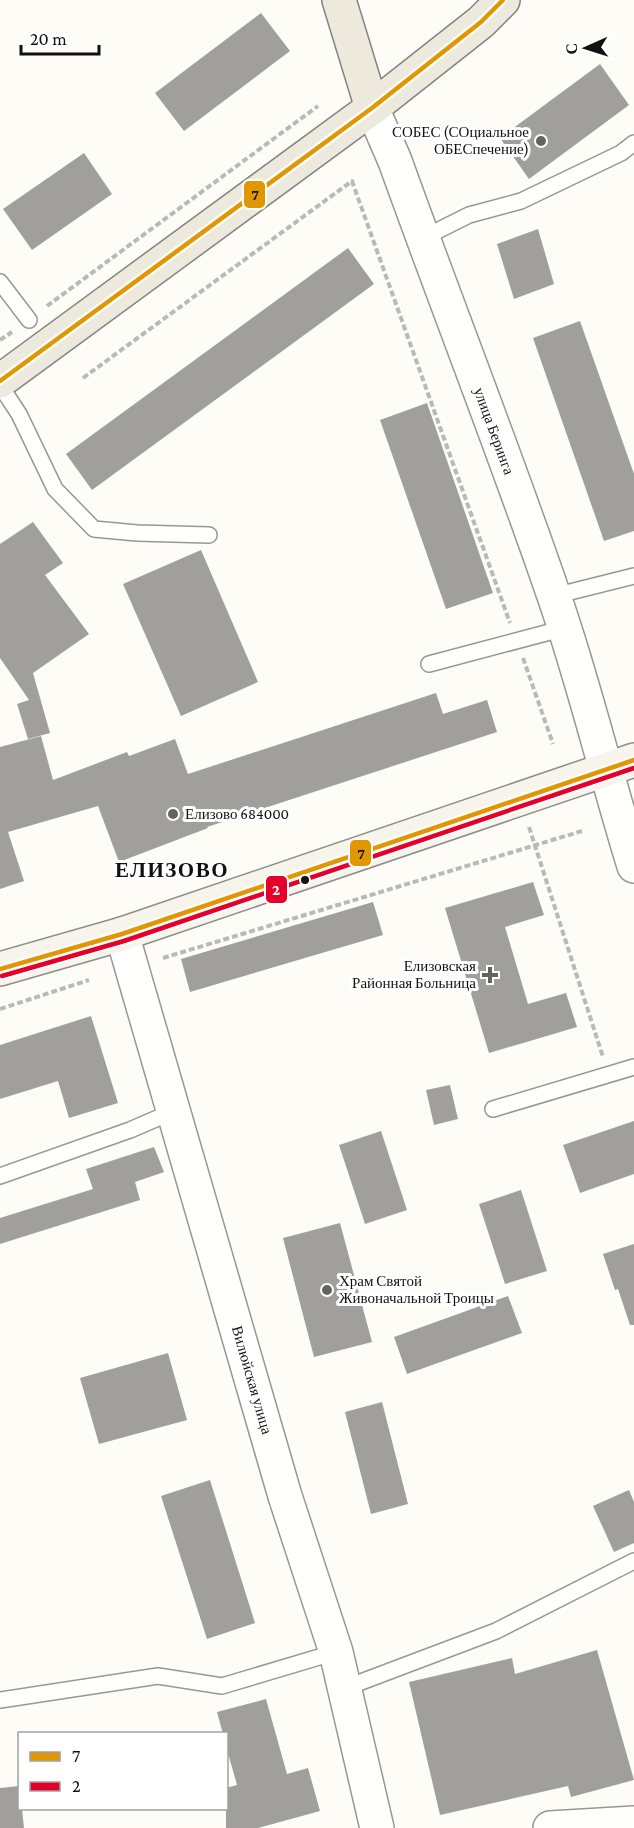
<svg xmlns="http://www.w3.org/2000/svg" width="634" height="1828" viewBox="0 0 634 1828" font-family="'Crimson Pro',serif">
<style>
.building{fill:#a19f9c}
.lines{fill:none;stroke-linecap:round;stroke-linejoin:round}
.service-casing{stroke:#979795;stroke-width:18}
.tertiary-casing{stroke:#979795;stroke-width:36}
.secondary-casing{stroke:#8e8d8b;stroke-width:36}
.primary-casing{stroke:#858482;stroke-width:36}
.path{stroke:#b9b9b8;stroke-width:4;stroke-dasharray:6 3;stroke-linecap:butt}
.service{stroke:#fffffe;stroke-width:15}
.tertiary{stroke:#fffffe;stroke-width:33}
.secondary{stroke:#f6f4eb;stroke-width:33}
.primary{stroke:#ede9dc;stroke-width:33}
.bus-1-casing{stroke:#fff;stroke-width:9}
.bus-2-casing{stroke:#fff;stroke-width:9}
.bus-1{stroke:#e09702;stroke-width:4.5}
.bus-2{stroke:#e4002b;stroke-width:4.5}
.poi-dot{fill:#646362;stroke:#fff;stroke-width:2}
.bus-dot{fill:#111;stroke:#fff;stroke-width:2}
.labels{text-anchor:middle;dominant-baseline:central;stroke-width:6;stroke-linejoin:round;paint-order:stroke}
.poi-label{font-size:15px;fill:#111;stroke:#fff;text-anchor:end}
.street-label{font-size:15px;fill:#111;stroke:#fff}
.district-label{font-size:21px;font-weight:bold;letter-spacing:1.5px;fill:#111;stroke:#fff}
.line-badge{stroke:#fff;stroke-width:2}
.badge-label{font-size:16px;text-anchor:middle;font-weight:bold;fill:#fff}
.pale-badge-label{font-size:16px;text-anchor:middle;font-weight:bold;fill:#111}
</style>
<rect width="100%" height="100%" fill="#fdfcf7"/>
<!-- building -->
<path class="building" d="M261 13 290 51 184 131 155 93Z
M600 64 629 105 529 179 500 138Z
M84 153 112 194 32 250 3 209Z
M538 229 554 284 514 299 497 244Z
M348 248 374 284 92 490 66 454Z
M580 321 634 474V531L604 541 533 338Z
M427 403 493 593 446 609 380 420Z
M33 522 63 563 45 575 89 634 33 673 50 733 28 739 17 704 29 700 0 658V544Z
M201 550 258 682 181 716 123 584Z
M436 693 443 714 487 700 497 732 207 827 208 828 119 862 98 806 8 832 24 881 0 889V747L41 736 53 780 127 752 129 756 175 739 188 774Z
M533 882 544 915 505 927 528 1004 566 993 577 1027 489 1053 445 908Z
M373 902 383 935 190 992 181 959Z
M91 1016 118 1103 69 1118 58 1081 0 1099V1045Z
M450 1085 458 1119 434 1125 426 1090Z
M634 1121V1174L580 1193 563 1145Z
M381 1131 407 1210 365 1224 339 1145Z
M154 1147 164 1172 135 1182 140 1200 0 1244V1218L93 1189 86 1169Z
M521 1190 547 1271 505 1284 479 1204Z
M340 1223 372 1342 314 1357 283 1238Z
M634 1244V1325H630L618 1289 615 1290 603 1254Z
M508 1296 522 1333 407 1374 394 1337Z
M168 1353 187 1420 99 1444 80 1378Z
M382 1402 408 1504 371 1514 345 1412Z
M210 1480 255 1623 207 1639 161 1496Z
M629 1490 634 1502V1543L614 1552 593 1506Z
M597 1650 634 1780 571 1797 568 1786 440 1815 409 1682 512 1658 515 1674Z
M266 1699 287 1774 308 1768 320 1811 258 1828H226V1788L237 1785 226 1746V1734H223L217 1712Z
M19 1786 20 1809H22L24 1828H0V1788Z"/>
<g class="lines">
<!-- service casing -->
<g class="service-casing">
<path id="service" d="M423 238 469 215 521 201 621 153 634 143
M0 282 29 320
M0 385 19 414 55 489 94 529 137 533 209 535
M554 596 634 576
M429 664 565 628
M493 1109 634 1067
M0 1176 130 1130 174 1111
M345 1688 496 1631 634 1561
M0 1700 158 1676 222 1686 336 1652"/>
</g>
<!-- tertiary casing -->
<g class="tertiary-casing">
<path id="tertiary" d="M372 108 395 161C447 306 504 450 554 596 585 685 606 776 634 866
M122 934 285 1496 336 1652 377 1828
M550 1828 634 1823"/>
</g>
<!-- secondary casing -->
<g class="secondary-casing">
<path id="secondary" d="M0 969 122 934 634 760"/>
</g>
<!-- primary casing -->
<g class="primary-casing">
<path id="primary" d="M339 0 372 108
M0 381 372 108 481 22 503 0"/>
</g>
<!-- path -->
<path class="path" d="M47 306 318 106
M0 340 12 332
M83 378 352 181 510 623
M523 658 553 744
M529 827 603 1057
M163 958 582 831
M0 1009 89 980"/>
<!-- service -->
<use href="#service" class="service"/>
<!-- tertiary -->
<use href="#tertiary" class="tertiary"/>
<!-- secondary -->
<use href="#secondary" class="secondary"/>
<!-- primary -->
<use href="#primary" class="primary"/>
<!-- bus-1 casing -->
<g class="bus-1-casing">
<path id="bus-1" d="M0 381 372 108 481 22 503 0
M0 969 122 934 634 760"/>
</g>
<!-- bus-2 casing -->
<g class="bus-2-casing">
<path id="bus-2" d="M2 976 124 941 634 768"/>
</g>
<!-- bus-1 -->
<use href="#bus-1" class="bus-1"/>
<!-- bus-2 -->
<use href="#bus-2" class="bus-2"/>
</g>
<!-- markers -->
<g class="poi-dot">
<circle cx="541" cy="141" r="6"/>
<circle cx="173" cy="814" r="6"/>
<path d="M487 966h6v6h6v6h-6v6h-6v-6h-6v-6h6z"/>
<circle cx="327" cy="1290" r="6"/>
</g>
<circle class="bus-dot" cx="305" cy="880" r="5"/>
<g class="labels">
<!-- poi labels -->
<g class="poi-label">
<text x="529" y="132">СОБЕС (СОциальное<tspan x="529" dy="17">ОБЕСпечение)</tspan></text>
<text x="185" y="814" text-anchor="start">Елизово 684000</text>
<text x="476" y="966">Елизовская<tspan x="476" dy="17">Районная Больница</tspan></text>
<text x="339" y="1281" text-anchor="start">Храм Святой<tspan x="339" dy="17">Живоначальной Троицы</tspan></text>
</g>
<!-- street labels -->
<g class="street-label">
<text transform="translate(494 431) rotate(70)">улица Беринга</text>
<text transform="translate(252 1380) rotate(74)">Вилюйская улица</text>
</g>
<!-- district labels -->
<g class="district-label">
<text x="172" y="870">ЕЛИЗОВО</text>
</g>
</g>
<g class="line-badge">
<rect x="243" y="180" width="23" height="29" rx="6" fill="#e09702"/>
<rect x="349" y="839" width="23" height="28" rx="6" fill="#e09702"/>
<rect x="265" y="875" width="23" height="29" rx="6" fill="#e4002b"/>
</g>
<g class="badge-label">
<text x="276" y="895">2</text>
</g>
<g class="pale-badge-label">
<text x="255" y="200">7</text>
<text x="361" y="859">7</text>
</g>
<!-- legend -->
<rect x="18" y="1732" width="210" height="78" fill="#ffffff" stroke="#a0a0a0" stroke-width="1.5"/>
<rect x="30" y="1752" width="30" height="9" fill="#e09702" stroke="#a0a0a0" stroke-width="1.5"/>
<text x="72" y="1762" font-size="18" fill="#111111">7</text>
<rect x="30" y="1782" width="30" height="9" fill="#e4002b" stroke="#a0a0a0" stroke-width="1.5"/>
<text x="72" y="1792" font-size="18" fill="#111111">2</text>
<!-- north arrow -->
<g transform="translate(586 48) rotate(267)" stroke="#ffffff" stroke-width="4.5" paint-order="stroke">
<path d="M0-4.5L10 22L0 15L-10 22Z" fill="#111111"/>
<text y="-9" font-size="16" font-weight="bold" text-anchor="middle" fill="#111111">С</text>
</g>
<!-- scale -->
<path d="M21 45v9h78v-9" fill="none" stroke="#111111" stroke-width="3"/>
<text x="30" y="45" font-size="18" fill="#111111" stroke="#ffffff" stroke-width="4.5" paint-order="stroke">20 m</text>
</svg>
